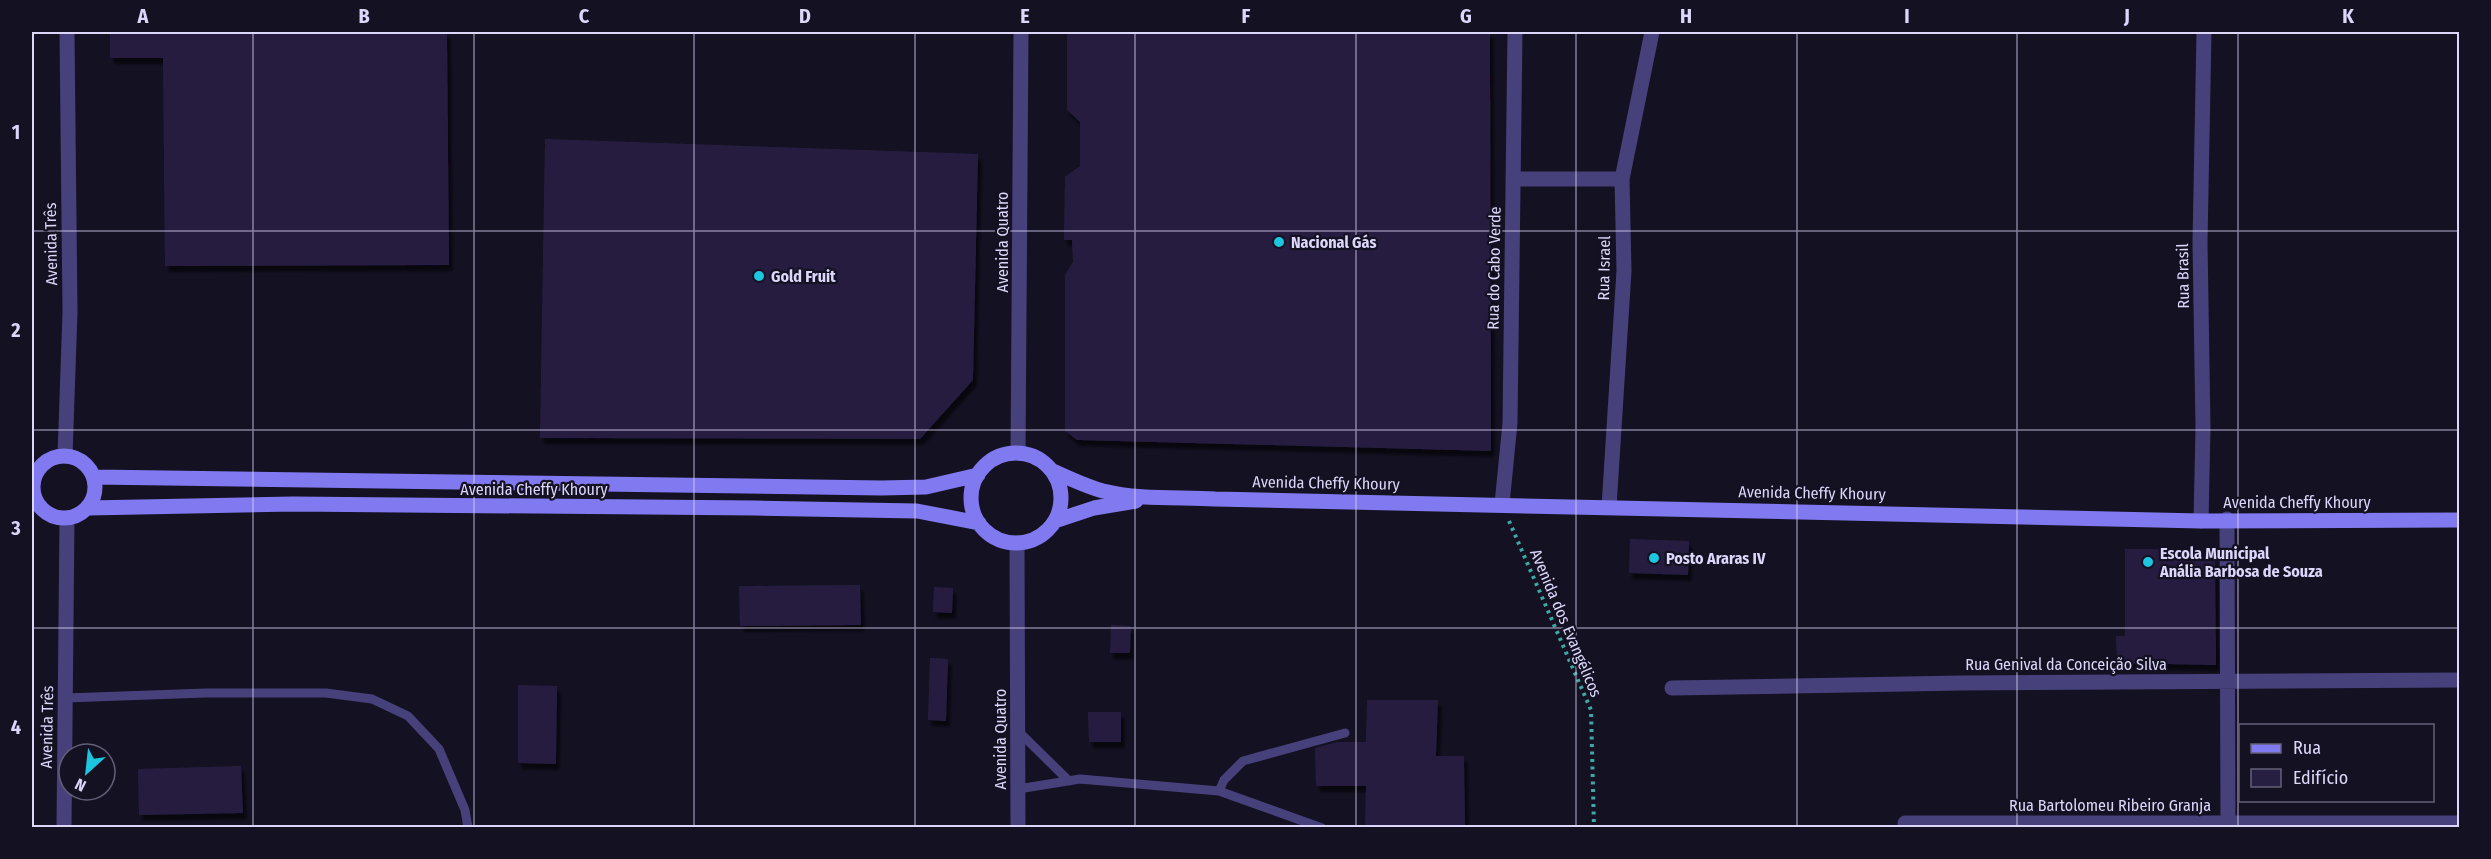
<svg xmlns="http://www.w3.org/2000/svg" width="2491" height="859" viewBox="0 0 2491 859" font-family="'Fira Sans Condensed',sans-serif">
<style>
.building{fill:#271f41;filter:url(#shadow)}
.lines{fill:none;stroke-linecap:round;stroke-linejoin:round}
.path{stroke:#3da8a5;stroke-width:4;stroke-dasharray:3 4.5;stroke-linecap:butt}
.service{stroke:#46417b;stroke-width:9}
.minor{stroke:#46417b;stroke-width:15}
.secondary{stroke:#8179ef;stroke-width:15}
.grid{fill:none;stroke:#dcd7fa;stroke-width:1.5;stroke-opacity:0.55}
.poi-dot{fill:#1cc6e1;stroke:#141122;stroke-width:2}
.labels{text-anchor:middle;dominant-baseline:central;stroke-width:4.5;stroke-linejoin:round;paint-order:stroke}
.street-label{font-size:16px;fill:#dcd7fa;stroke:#141122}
.poi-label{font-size:16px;font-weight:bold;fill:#dcd7fa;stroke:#141122;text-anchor:start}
.neatline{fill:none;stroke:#dcd7fa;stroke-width:2}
.grid-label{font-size:20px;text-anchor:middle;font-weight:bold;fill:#dcd7fa}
</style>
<defs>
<filter id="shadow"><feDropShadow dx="3.5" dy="6" stdDeviation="1.5" flood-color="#0009"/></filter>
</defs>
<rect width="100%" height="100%" fill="#141122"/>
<!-- building -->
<path class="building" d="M110 32H447L449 265 165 266 163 58H110Z
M1067 32H1490L1491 451 1077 440 1065 431V275L1073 262 1072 240H1064L1065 177 1080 166V122L1067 110Z
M545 139 978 154 973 380 920 439 540 438Z
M1630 539 1689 541 1688 575 1629 573Z
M2125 549H2185V561H2215L2216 665 2117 663 2116 636H2125Z
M860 585 861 625 740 626 739 586Z
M934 587 953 588 952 613 933 612Z
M1111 625 1131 626 1130 653H1110Z
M930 658 948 659 946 721 928 720Z
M518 685 557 686 556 764 518 763Z
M1367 700H1438L1436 756H1464L1465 828H1365L1366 786H1316L1315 748 1338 742H1366Z
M1088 712H1121V742H1089Z
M241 766 243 813 139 815 138 769Z"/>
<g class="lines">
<!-- path -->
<path class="path" d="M1509 521 1591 710 1594 828"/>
<!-- service -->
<path class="service" d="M65 698 206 693H326L372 699 408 716 439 749 465 810 468 828
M1018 731 1069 781
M1018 789 1080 779 1219 791 1322 828
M1219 791 1224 780 1243 761 1345 733"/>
<!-- minor -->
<path class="minor" d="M1513 179H1622
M1018 453 1021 32
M65 456 70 312 67 32
M1502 504 1510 423 1515 32
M1609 507 1624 271 1622 179 1652 32
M2227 519 2228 828
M2201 521 2203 428 2200 242 2204 32
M1017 543 1018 828
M1672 688 1962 683 2460 680
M1905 823H2460
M64 828 67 519"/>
<!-- secondary -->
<path class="secondary" d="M971 498a45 45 0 1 1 90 0a45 45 0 1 1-90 0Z
M33 487a31 31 0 1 1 62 0a31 31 0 1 1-62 0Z
M1051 470C1068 478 1085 486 1103 491 1139 500 1179 497 1215 499L2201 521 2460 520
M94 477 882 488 926 487 978 475
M88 508 293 504 755 508 917 511 979 523
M1055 521 1094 508 1136 501"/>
</g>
<!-- grid -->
<path class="grid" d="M253 32V828M474 32V828M694 32V828M915 32V828M1135 32V828M1356 32V828M1576 32V828M1797 32V828M2017 32V828M2238 32V828M32 231H2460M32 430H2460M32 628H2460"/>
<!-- markers -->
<g class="poi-dot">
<circle cx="1279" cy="242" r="6"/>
<circle cx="759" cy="276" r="6"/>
<circle cx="1654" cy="558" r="6"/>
<circle cx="2148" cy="562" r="6"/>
</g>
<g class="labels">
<!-- street labels -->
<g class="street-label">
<text transform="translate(1002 242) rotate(-90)">Avenida Quatro</text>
<text transform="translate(51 244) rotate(-91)">Avenida Três</text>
<text transform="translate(1494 268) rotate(-89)">Rua do Cabo Verde</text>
<text transform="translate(1604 268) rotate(-89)">Rua Israel</text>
<text transform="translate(2183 276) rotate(-91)">Rua Brasil</text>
<text transform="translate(1326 483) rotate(1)">Avenida Cheffy Khoury</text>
<text x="534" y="489">Avenida Cheffy Khoury</text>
<text transform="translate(1812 493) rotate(1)">Avenida Cheffy Khoury</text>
<text x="2297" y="502">Avenida Cheffy Khoury</text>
<text transform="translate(1566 623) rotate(67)">Avenida dos Evangélicos</text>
<text x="2066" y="664">Rua Genival da Conceição Silva</text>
<text transform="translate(47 727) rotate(-89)">Avenida Três</text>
<text transform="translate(1000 739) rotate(-90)">Avenida Quatro</text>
<text x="2110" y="805">Rua Bartolomeu Ribeiro Granja</text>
</g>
<!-- poi labels -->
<g class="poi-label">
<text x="1291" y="242">Nacional Gás</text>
<text x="771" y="276">Gold Fruit</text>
<text x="2160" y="553">Escola Municipal<tspan x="2160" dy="18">Anália Barbosa de Souza</tspan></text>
<text x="1666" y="558">Posto Araras IV</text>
</g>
</g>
<!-- border -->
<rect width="2491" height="859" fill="none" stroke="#141122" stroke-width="66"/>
<!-- legend -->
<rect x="2239" y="724" width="195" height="78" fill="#141122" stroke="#646078" stroke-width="1.5"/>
<rect x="2251" y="744" width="30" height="9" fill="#8179ef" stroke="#646078" stroke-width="1.5"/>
<text x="2293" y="754" font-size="18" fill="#dcd7fa">Rua</text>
<rect x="2251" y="769" width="30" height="18" fill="#271f41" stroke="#646078" stroke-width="1.5"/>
<text x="2293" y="784" font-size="18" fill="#dcd7fa">Edifício</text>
<!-- north arrow -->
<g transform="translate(87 772) rotate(207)"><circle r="28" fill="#141122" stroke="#646078" stroke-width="1.5"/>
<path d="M0-4.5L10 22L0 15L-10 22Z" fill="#1cc6e1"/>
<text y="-9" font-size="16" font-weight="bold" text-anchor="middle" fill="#dcd7fa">N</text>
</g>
<rect x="33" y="33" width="2425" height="793" class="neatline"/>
<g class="grid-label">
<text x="143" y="23">A</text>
<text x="364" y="23">B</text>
<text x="584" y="23">C</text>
<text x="805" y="23">D</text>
<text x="1025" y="23">E</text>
<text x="1246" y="23">F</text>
<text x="1466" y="23">G</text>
<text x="1686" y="23">H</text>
<text x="1907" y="23">I</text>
<text x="2127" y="23">J</text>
<text x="2348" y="23">K</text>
<text x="16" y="139">1</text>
<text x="16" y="337">2</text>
<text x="16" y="535">3</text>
<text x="16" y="734">4</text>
</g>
</svg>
